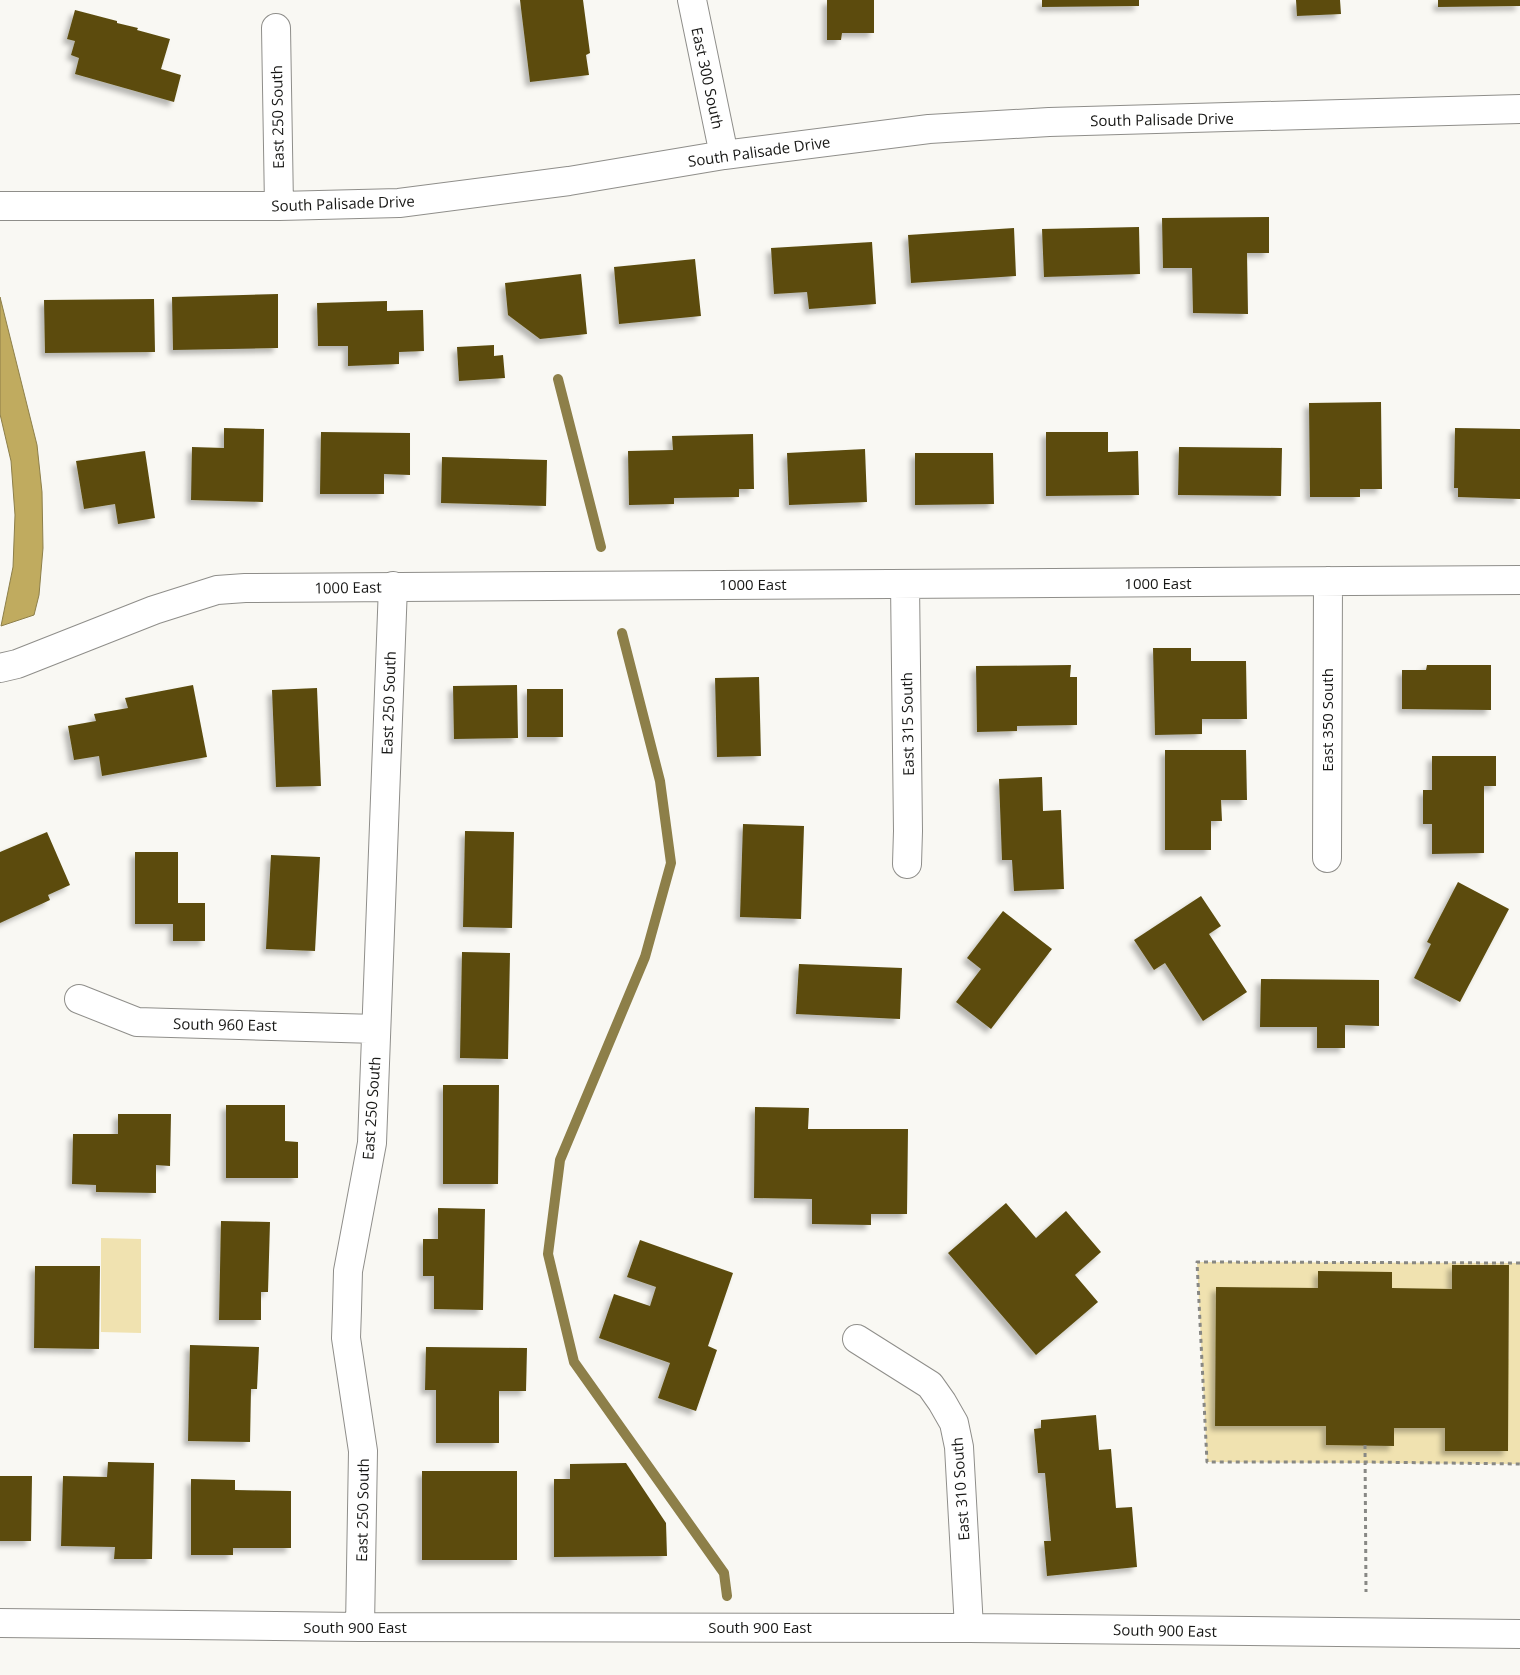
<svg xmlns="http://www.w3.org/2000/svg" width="1520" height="1675" viewBox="0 0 1520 1675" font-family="'Open Sans',sans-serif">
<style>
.green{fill:#f0e2b0}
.water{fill:#c0ab5f;stroke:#8d7f49}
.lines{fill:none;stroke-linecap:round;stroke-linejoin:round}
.stream{stroke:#8d7f49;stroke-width:10}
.building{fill:#5b4c0e;filter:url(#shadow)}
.minor-casing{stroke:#8f8e8a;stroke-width:30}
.path{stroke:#888884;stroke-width:3;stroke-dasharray:4 4;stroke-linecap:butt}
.minor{stroke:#fff;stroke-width:28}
.labels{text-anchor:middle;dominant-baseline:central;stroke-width:5;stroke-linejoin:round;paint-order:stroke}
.street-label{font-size:15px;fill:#171715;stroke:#fff}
</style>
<defs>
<filter id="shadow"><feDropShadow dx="-4.5" dy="4.5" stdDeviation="2.5" flood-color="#0004"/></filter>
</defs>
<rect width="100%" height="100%" fill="#f9f8f3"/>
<!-- green -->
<path class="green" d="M101 1238 141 1239V1333L101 1332Z
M1197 1262 1520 1263V1464L1207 1462Z"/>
<!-- water -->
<path class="water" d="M0 297 37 445 42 492 43 548 39 595 34 615 1 626 13 567 15 515 11 461 0 414Z"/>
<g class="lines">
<!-- stream -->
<path class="stream" d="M558 379 601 547
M622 633 660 781 671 863 645 957 560 1160 548 1254 574 1362 724 1573 727 1596"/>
</g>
<!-- building -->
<path class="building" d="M520 0H583L590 53 586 55 589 75 530 82Z
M827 0H874V33H842L841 40H827Z
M1042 0H1139V6L1042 7Z
M1296 0H1340L1341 14 1297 16Z
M1438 0H1520V6L1438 7Z
M75 10 117 21V23L138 28 137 30 170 39 161 69 181 75 174 102 75 74 79 58 71 55 75 41 67 39Z
M1269 217V253H1247L1248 314 1193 313 1192 268H1163L1162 218Z
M1139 227 1140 274 1044 277 1042 229Z
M1014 228 1016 276 911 283 908 235Z
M872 242 876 304 809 309 807 292 774 294 771 248Z
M695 259 701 316 619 324 614 267Z
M581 274 587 334 540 339 508 315 505 283Z
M278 294V348L173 350 172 297Z
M154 299 155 352 45 353 44 300Z
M387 301V311L423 310 424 351 399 352V364L348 366V346H318L317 303Z
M494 345V356L503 355 505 378 459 381 457 347Z
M1381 402 1382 489H1360V497H1310L1309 403Z
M224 428 264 429 263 502 191 500 192 447 224 448Z
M1455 428 1520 429V499L1458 497V488H1454Z
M321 432 410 433V475L384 474V494H320Z
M1046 432H1108V452L1138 451 1139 495 1046 496Z
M753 434 754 489H739V497L674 498V504L629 505 628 451 673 450 672 436Z
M1179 447 1282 448 1281 496 1178 495Z
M865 449 867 502 789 505 787 453Z
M145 451 155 518 118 524 115 504 84 509 76 461Z
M915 453H993L994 504 915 505Z
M442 457 547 460 546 506 441 503Z
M1153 648H1191V661H1246L1247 719H1202V734L1155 735Z
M1071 665 1070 677H1077V725L1017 726V731L977 732 976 666Z
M1427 665H1491V710L1402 709V670H1426Z
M759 677 761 756 717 757 715 678Z
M193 685 207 757 102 776 99 756 74 760 68 726 96 721 94 714 128 708 125 698Z
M517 685 518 738 454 739 453 686Z
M317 688 321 786 276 787 272 690Z
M527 689H563V737H527Z
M1165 750H1246L1247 800H1221L1222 821H1211V850H1165Z
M1432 756H1496V786H1484V853L1432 854V824H1423V790H1432Z
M1042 777 1043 811 1061 810 1064 889 1014 891 1012 860H1002L999 779Z
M743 824 804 826 801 919 740 917Z
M465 831 514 832 512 928 463 927Z
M47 832 70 885 48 895 50 900 0 923V852Z
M135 852H178V903H205V941H173V924H135Z
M271 855 320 857 315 951 266 949Z
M1458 882 1509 909 1460 1002 1414 978 1431 944 1427 942Z
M1201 896 1221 926 1209 934 1247 992 1203 1021 1165 963 1154 970 1134 940Z
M1003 911 1052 949 991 1029 956 1002 981 969 967 958Z
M462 952 510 953 508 1059 460 1058Z
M799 964 902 968 900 1019 796 1014Z
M1261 979 1379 980V1026L1345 1025V1048H1317V1027H1260Z
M443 1085H499L498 1184H443Z
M226 1105H285V1141L298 1142V1178H226Z
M755 1107 809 1108 808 1129H908L907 1214H871V1225L812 1224V1199L754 1198Z
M118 1114H171L170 1166 156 1165V1193L96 1192V1185L72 1184 73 1134H118Z
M1006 1203 1036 1238 1066 1211 1101 1252 1075 1275 1098 1302 1036 1355 948 1253Z
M438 1208 485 1209 483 1310 434 1309V1276H423V1239H438Z
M221 1221 270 1222 268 1292H261V1320H219Z
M640 1240 733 1273 708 1346 717 1350 696 1411 658 1398 670 1363 599 1338 614 1294 650 1306 656 1287 627 1277Z
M1452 1265H1509L1508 1451H1445V1428H1394V1446L1326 1445V1426H1215L1216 1287 1318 1288V1271L1392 1272V1288L1452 1289Z
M35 1266H100L99 1349 34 1348Z
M190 1345 259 1347 257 1389H251L250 1442 188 1441Z
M426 1347 527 1348 526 1391H499V1443H436V1390H425Z
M1096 1415 1099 1450 1111 1449 1116 1508 1132 1507 1137 1567 1047 1576 1044 1541H1051L1045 1473H1038L1034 1429 1041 1428V1420Z
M108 1462 154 1463 152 1559H114L115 1547 61 1546 63 1476 107 1477Z
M626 1463 666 1523 667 1556 554 1557V1479H570V1464Z
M422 1471H517V1560H422Z
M0 1476H32L31 1541H0Z
M191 1479 235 1480V1490L291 1491V1548H233V1555H191Z"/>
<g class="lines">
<!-- minor casing -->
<g class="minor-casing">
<path id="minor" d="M692 0 724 155
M276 28 279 206
M0 206H279L399 203 569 181 724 155 929 129 1049 122 1520 109
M905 584 908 831 907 864
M0 668 17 664 50 651 154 610 217 590 245 588 1520 580
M1327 858 1328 581
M79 999 137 1022 376 1029
M857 1339 930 1385 942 1402 954 1423 959 1447 969 1628
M0 1623 360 1627 969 1628 1520 1634
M360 1627 363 1451 346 1338 347 1309 348 1271 372 1143 393 586"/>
</g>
<!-- path -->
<path class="path" d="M1520 1263 1197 1262 1207 1462H1365L1520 1464
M1365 1445 1366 1592"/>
<!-- minor -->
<use href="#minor" class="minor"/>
</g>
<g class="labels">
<!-- street labels -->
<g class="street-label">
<text transform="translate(708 78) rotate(78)">East 300 South</text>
<text transform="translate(277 117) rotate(-91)">East 250 South</text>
<text transform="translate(1162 119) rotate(-1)">South Palisade Drive</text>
<text transform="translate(759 151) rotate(-8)">South Palisade Drive</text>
<text transform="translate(343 203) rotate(-2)">South Palisade Drive</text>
<text x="1158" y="583">1000 East</text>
<text x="753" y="584">1000 East</text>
<text transform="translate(348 587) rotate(-1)">1000 East</text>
<text transform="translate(388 703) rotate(-88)">East 250 South</text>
<text transform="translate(1327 720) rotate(-90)">East 350 South</text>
<text transform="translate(907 724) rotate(-91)">East 315 South</text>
<text transform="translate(225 1024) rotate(1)">South 960 East</text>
<text transform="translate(371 1108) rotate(-86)">East 250 South</text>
<text transform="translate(960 1489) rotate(-94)">East 310 South</text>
<text transform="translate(362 1510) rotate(-89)">East 250 South</text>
<text x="355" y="1627">South 900 East</text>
<text x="760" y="1627">South 900 East</text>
<text transform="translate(1165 1630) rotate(1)">South 900 East</text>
</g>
</g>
</svg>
